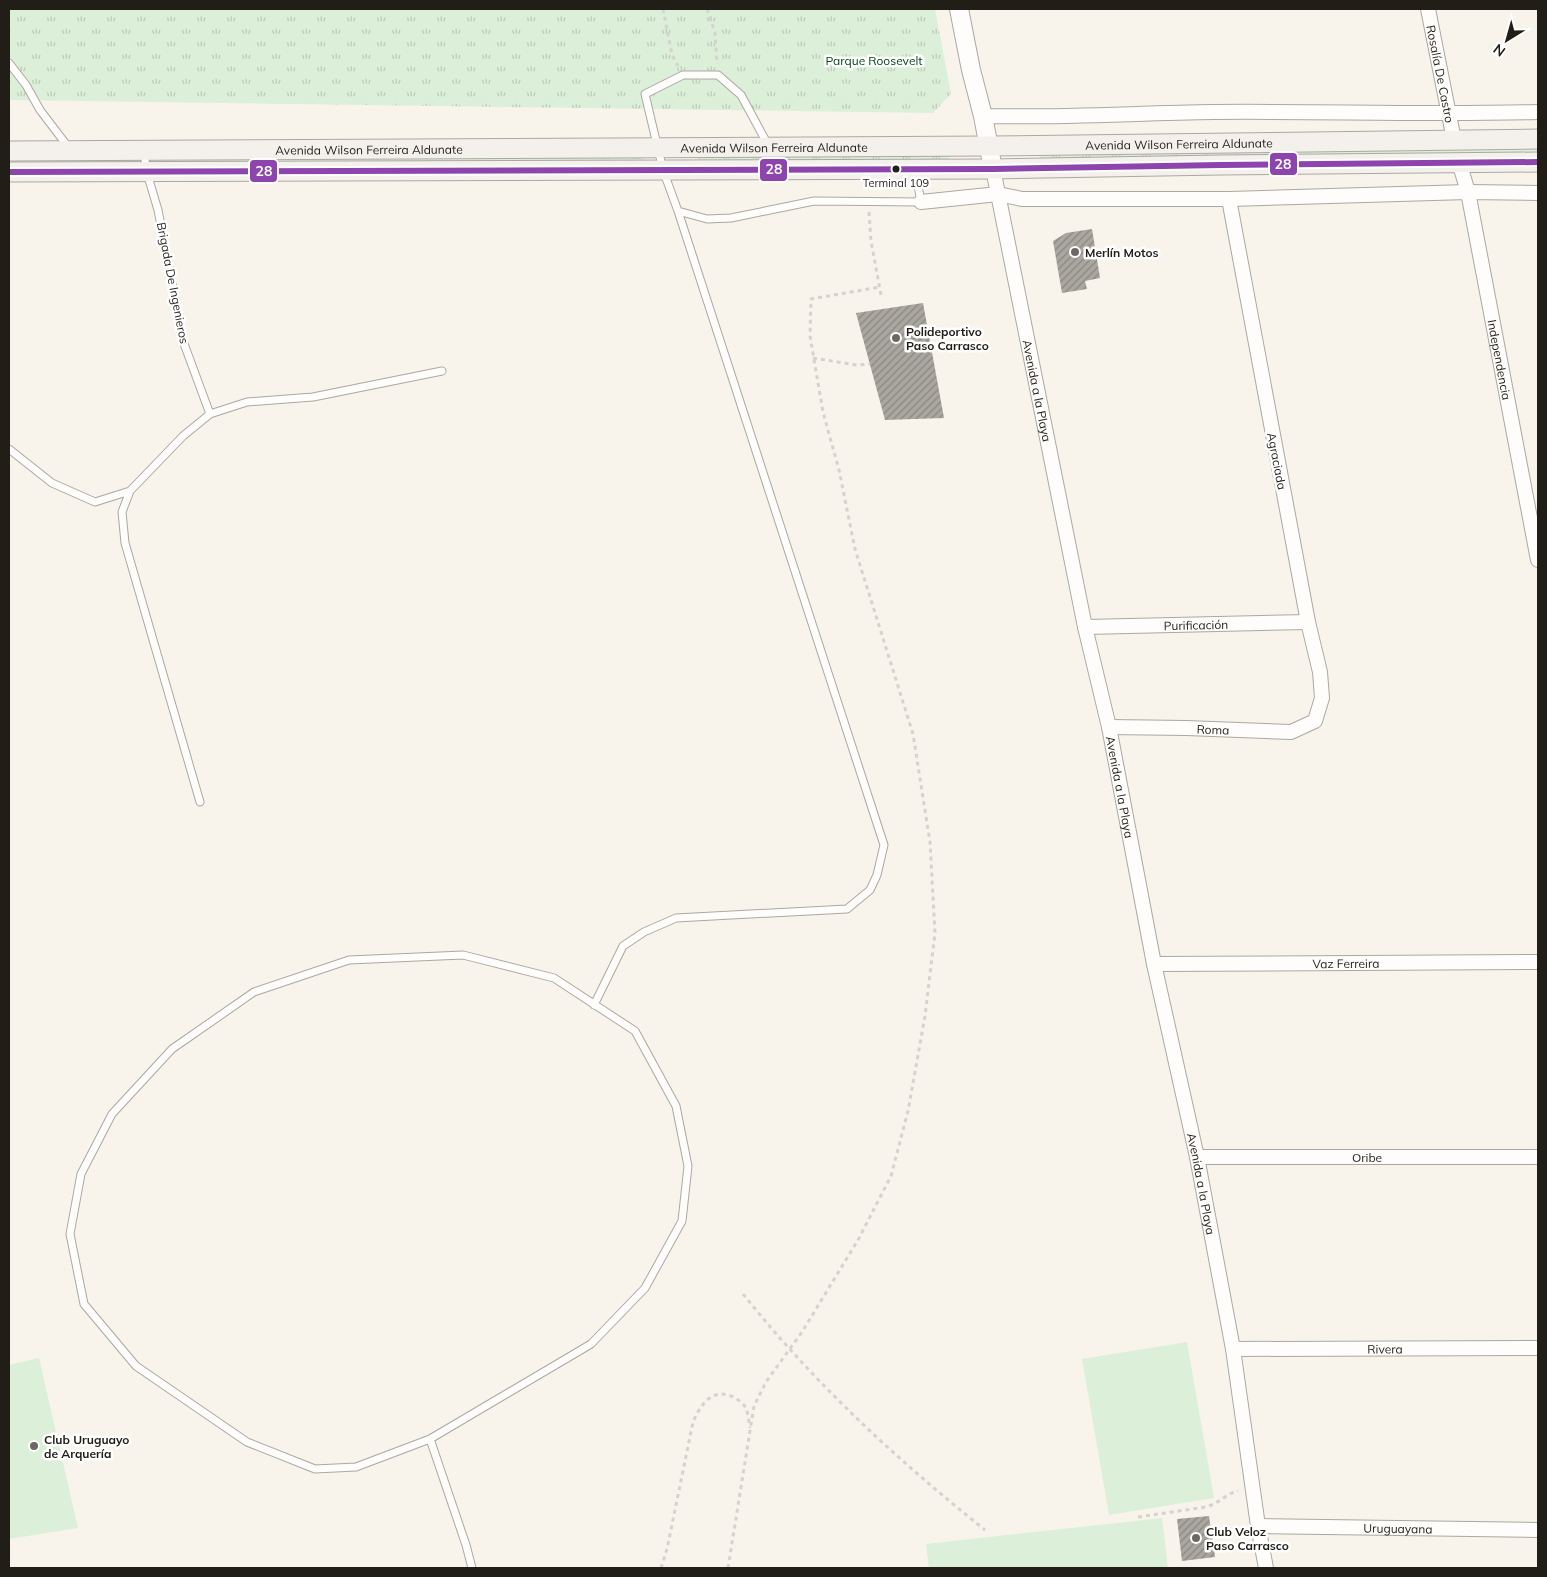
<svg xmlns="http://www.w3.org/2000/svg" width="1547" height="1577" viewBox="0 0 1547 1577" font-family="Mulish,sans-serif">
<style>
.grass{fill:url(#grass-tufts)}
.pitch{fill:#dcefd8}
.building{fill:url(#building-hatch)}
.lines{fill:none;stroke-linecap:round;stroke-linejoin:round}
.service-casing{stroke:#aba8a1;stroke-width:9}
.minor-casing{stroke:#aba8a1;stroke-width:16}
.tertiary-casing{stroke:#aba8a1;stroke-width:20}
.secondary-casing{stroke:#aba8a1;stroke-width:21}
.path{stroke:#d5d3d0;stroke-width:3;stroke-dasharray:4 4;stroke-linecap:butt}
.service{stroke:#fefdfc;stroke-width:7}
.minor{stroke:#fefdfc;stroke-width:14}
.tertiary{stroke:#fefdfc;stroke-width:18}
.secondary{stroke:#f4f1ed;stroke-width:19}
.bus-1-casing{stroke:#fff;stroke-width:10}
.bus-1{stroke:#8e44ad;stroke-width:6}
.bus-dot{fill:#211e18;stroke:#fff;stroke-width:2}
.poi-dot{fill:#6c6962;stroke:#fff;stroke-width:2}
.labels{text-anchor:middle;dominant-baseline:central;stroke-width:5;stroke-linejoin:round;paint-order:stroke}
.bus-label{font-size:11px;fill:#211e18;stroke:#fff}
.park-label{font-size:12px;fill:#024517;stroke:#fff}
.street-label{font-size:12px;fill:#211e18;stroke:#fff}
.poi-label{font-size:12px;font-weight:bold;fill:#211e18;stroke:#fff;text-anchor:start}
.line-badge{stroke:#fff;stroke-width:2}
.badge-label{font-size:14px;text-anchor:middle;font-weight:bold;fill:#fff}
</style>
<defs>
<pattern id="grass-tufts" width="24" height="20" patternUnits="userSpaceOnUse" patternTransform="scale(1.25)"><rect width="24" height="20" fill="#dcefd8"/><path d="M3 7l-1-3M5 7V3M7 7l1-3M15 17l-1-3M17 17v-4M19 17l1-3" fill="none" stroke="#bcccb9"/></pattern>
<pattern id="building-hatch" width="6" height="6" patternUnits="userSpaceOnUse" patternTransform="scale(1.25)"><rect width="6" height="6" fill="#aaa7a0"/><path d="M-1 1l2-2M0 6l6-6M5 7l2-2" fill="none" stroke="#8a8781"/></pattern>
</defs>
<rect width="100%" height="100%" fill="#f8f4eb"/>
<!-- grass -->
<path class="grass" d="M9 9H935L951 94 933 113 9 100Z
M1538 148V152L1040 158 1039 156Z
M642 156 645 160 644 161 190 162 189 160 190 159Z
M949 156 950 159 700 161 698 158 699 157Z
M9 159H130L132 161 9 163Z"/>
<!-- pitch -->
<path class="pitch" d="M1187 1342 1214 1498 1109 1515 1082 1359Z
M39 1358 78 1528 9 1539V1365Z
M1162 1518 1168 1568H929L926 1544Z"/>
<!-- building -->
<path class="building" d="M1092 229 1100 278 1085 281 1087 289 1062 293 1053 241 1066 233Z
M923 303 944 418 885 420 856 313Z
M1209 1516 1215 1557 1182 1561 1177 1519Z"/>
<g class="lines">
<!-- service casing -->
<g class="service-casing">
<path id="service" d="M9 63 26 85 40 110 69 148
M144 153 147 173 158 210 183 341 210 414
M678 211 707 219 731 218 814 201 921 202 915 169
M9 449 52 483 95 502 130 491 183 436 210 414 247 402 313 397 442 371
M130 491 122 512 125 543 200 802
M463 955 554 978 635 1031 676 1106 688 1166 682 1221 645 1288 591 1344 430 1439 356 1467 315 1469 247 1442 136 1366 84 1304 70 1234 81 1174 112 1114 172 1049 254 992 349 960Z
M594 1005 623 946 644 932 676 918 847 909 870 890 877 875 884 845 678 211 663 170 645 94 683 75H718L741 95 768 145
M430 1439 466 1545 472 1568"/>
</g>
<!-- minor casing -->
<g class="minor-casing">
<g id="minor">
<path id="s1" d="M1428 9 1454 140"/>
<path d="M983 116C1060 118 1137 113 1214 112 1322 111 1430 115 1538 112"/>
<path id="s2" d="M1459 162 1468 192 1538 560"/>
<path id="s3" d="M993 169 1085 627 1109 727 1154 964 1197 1157 1233 1349 1258 1526 1266 1568"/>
<path d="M921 202 998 194 1022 199H1229L1468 192 1538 193"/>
<path id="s4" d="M1085 627 1308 622"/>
<path id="s5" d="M1109 727 1186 728 1291 732 1315 721 1322 698 1320 672 1308 622 1229 199"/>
<path id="s6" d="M1154 964 1538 962"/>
<path id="s7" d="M1197 1157H1538"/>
<path id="s8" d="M1233 1349 1538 1348"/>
<path id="s9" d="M1258 1526 1538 1530"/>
</g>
</g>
<!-- tertiary casing -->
<g class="tertiary-casing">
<path id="tertiary" d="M959 9 971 70 983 116 993 169"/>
</g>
<!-- secondary casing -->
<g class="secondary-casing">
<g id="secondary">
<path id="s10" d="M9 151 989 146 1538 139"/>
<path d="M9 172 993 169 1221 165 1538 162"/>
</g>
</g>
<!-- path -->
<path class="path" d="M663 9 672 55 678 66
M707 9 715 32 717 64
M869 212 871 241 881 295
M813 358 857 365 870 364
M743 1294C815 1384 895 1458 985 1530
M1138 1517 1206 1507C1218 1504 1227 1493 1238 1491
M661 1568 667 1549 693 1422C700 1406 711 1388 731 1396 736 1398 743 1403 746 1408 748 1414 749 1422 750 1428
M728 1568 754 1406 766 1382 802 1332 858 1240 891 1176 908 1111 925 1016 935 933 930 842 913 734 855 549 839 470 823 412 810 336 811 299 880 287"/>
<!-- service -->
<use href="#service" class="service"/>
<!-- minor -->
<use href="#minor" class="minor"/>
<!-- tertiary -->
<use href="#tertiary" class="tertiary"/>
<!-- secondary -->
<use href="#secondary" class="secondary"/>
<!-- bus-1 casing -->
<g class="bus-1-casing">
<path id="bus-1" d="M9 172 993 169 1221 165 1538 162"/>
</g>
<!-- bus-1 -->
<use href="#bus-1" class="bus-1"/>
</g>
<!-- markers -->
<circle class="bus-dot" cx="896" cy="169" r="4.5"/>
<g class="poi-dot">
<circle cx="1075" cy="252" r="5"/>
<circle cx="896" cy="338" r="5"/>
<circle cx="34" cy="1446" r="5"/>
<circle cx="1196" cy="1538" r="5"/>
</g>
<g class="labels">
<!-- bus labels -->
<g class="bus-label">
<text x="896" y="183">Terminal 109</text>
</g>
<!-- park labels -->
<g class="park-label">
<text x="874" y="60">Parque Roosevelt</text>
</g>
<!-- street labels -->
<g class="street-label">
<text stroke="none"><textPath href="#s1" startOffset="66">Rosalía De Castro</textPath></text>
<text stroke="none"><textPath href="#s10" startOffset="1170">Avenida Wilson Ferreira Aldunate</textPath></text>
<text stroke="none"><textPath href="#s10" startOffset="765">Avenida Wilson Ferreira Aldunate</textPath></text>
<text stroke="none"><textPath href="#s10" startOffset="360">Avenida Wilson Ferreira Aldunate</textPath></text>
<text transform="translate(173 283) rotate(79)">Brigada De Ingenieros</text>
<text stroke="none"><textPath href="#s2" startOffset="202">Independencia</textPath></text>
<text stroke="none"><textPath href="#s3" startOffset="226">Avenida a la Playa</textPath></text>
<text transform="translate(1277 461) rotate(79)">Agraciada</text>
<text stroke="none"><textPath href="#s4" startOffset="111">Purificación</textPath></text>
<text stroke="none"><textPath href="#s5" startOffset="104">Roma</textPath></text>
<text stroke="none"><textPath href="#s3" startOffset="631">Avenida a la Playa</textPath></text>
<text stroke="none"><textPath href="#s6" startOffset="192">Vaz Ferreira</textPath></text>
<text stroke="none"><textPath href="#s7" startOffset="170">Oribe</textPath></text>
<text stroke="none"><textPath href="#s3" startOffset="1036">Avenida a la Playa</textPath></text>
<text stroke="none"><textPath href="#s8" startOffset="152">Rivera</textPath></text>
<text stroke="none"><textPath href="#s9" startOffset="140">Uruguayana</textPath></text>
</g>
<!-- poi labels -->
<g class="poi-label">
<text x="1085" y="252">Merlín Motos</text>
<text x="906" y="331">Polideportivo<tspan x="906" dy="14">Paso Carrasco</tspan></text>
<text x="44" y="1439">Club Uruguayo<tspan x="44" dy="14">de Arquería</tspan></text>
<text x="1206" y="1531">Club Veloz<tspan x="1206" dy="14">Paso Carrasco</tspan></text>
</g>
</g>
<g class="line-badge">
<rect x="1269" y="152" width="29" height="24" rx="5" fill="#8e44ad"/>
<rect x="759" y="158" width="29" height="24" rx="5" fill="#8e44ad"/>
<rect x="249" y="159" width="29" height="24" rx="5" fill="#8e44ad"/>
</g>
<g class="badge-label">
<text x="1283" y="169">28</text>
<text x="774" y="174">28</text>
<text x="264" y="176">28</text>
</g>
<!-- border -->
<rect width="1547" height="1577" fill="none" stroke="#211e18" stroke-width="20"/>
<!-- north arrow -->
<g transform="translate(1507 40) rotate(217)" stroke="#ffffff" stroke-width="4" paint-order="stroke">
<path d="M0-4L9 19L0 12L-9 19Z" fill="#211e18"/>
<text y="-8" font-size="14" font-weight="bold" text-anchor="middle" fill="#211e18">N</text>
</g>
</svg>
